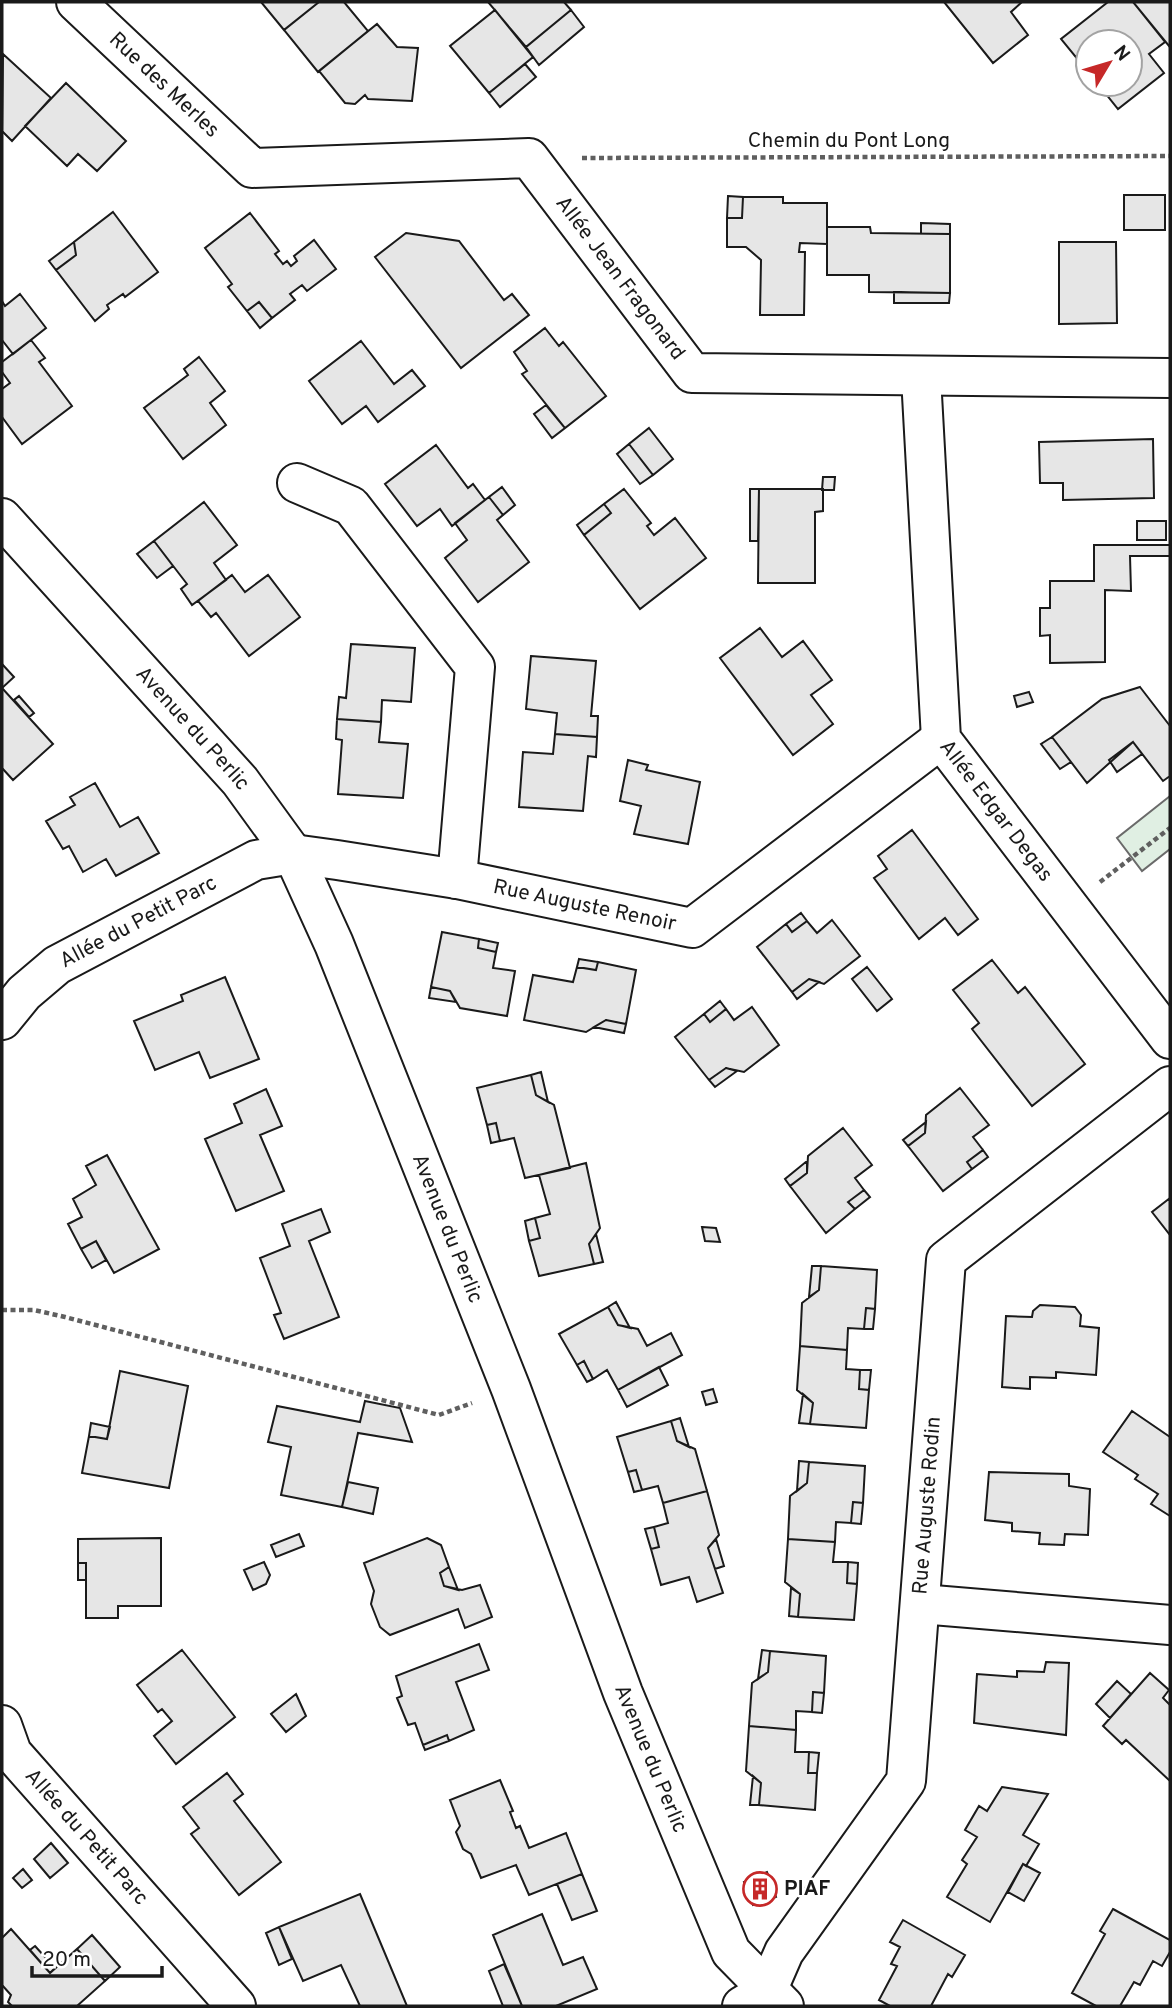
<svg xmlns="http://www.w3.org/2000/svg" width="1172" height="2008" viewBox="0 0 1172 2008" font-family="Overpass,sans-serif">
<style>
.green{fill:#e0efe3;stroke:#6a6a6a;stroke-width:2}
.building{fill:#e6e6e6;stroke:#1a1a1a;stroke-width:2}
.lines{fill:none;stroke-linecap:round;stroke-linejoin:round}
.street-casing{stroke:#1a1a1a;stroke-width:42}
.secondary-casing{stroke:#1a1a1a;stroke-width:42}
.path{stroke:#5f5f5f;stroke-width:4.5;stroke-dasharray:5 3.5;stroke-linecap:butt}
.street{stroke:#fff;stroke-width:38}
.secondary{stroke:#fff;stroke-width:38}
.labels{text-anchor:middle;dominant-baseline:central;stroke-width:5;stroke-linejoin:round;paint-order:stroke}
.street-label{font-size:21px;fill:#1a1a1a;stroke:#fff}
.poi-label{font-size:21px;font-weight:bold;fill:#1a1a1a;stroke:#fff;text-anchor:start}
</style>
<rect width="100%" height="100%" fill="#fff"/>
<!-- green -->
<path class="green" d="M1170 796V849L1142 871 1117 838Z"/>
<!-- building -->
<path class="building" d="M261 2H319L284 30Z
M319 2H344L368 31 318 72 284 30Z
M488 2H564L571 10 526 47Z
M944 2H1022L1011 12 1028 35 993 63Z
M1108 2H1133L1165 42 1149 54 1164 73 1118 109 1098 84H1130V42H1088V72L1061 39Z
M1133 2H1170V45L1169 46Z
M495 10 533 57 489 93 450 46Z
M571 10 584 27 539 65 526 47Z
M377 24 397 47 418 48 412 101 368 99 365 95 355 104 345 103 319 71Z
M3 54 51 98 12 141 2 131Z
M525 64 536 77 500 107 489 93Z
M66 83 126 141 97 171 78 154 67 166 25 126Z
M1124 195H1165V230H1124Z
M728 196 743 197 742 218H727Z
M743 197H783V203H827V244L800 243 799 252H805L804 315H760L761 260 746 247H727V218H742Z
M113 212 158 272 125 297 123 294 107 305 109 309 95 321 56 270 76 255 74 242Z
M250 213 279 251 275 254 283 264 287 261 291 266 297 261 294 256 314 240 336 269 307 291 302 285 290 294 295 300 272 318 259 302 247 311 228 287 232 284 205 248Z
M921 223 950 224V234H921Z
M827 227H870L871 233 950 234V293L869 292V275H827Z
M406 233 459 241 504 300 512 294 529 315 461 368 375 257Z
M74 242 76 255 56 270 49 261Z
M1059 242H1116L1117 323 1059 324Z
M894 292 950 293 949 303H894Z
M20 294 46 328 13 354 2 340V301L5 306Z
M259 302 272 318 260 328 247 311Z
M545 328 559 346 563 342 606 396 565 428 522 374 527 371 514 352Z
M31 340 45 358 39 362 72 406 22 444 2 417V389L10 383 2 372V362Z
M361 341 394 384 412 370 425 386 378 422 366 406 342 424 309 381Z
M199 357 225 391 210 403 226 425 183 459 144 408 188 375 184 369Z
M546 405 565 428 552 438 534 414Z
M649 428 673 459 653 475 629 444Z
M1153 439 1154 498 1063 500V483H1040L1039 442Z
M629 444 653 475 640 484 617 454Z
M436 445 468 488 473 484 485 500 452 526 440 509 417 526 385 484Z
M823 477H835L834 490H822Z
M502 487 515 505 503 515 489 497Z
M624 489 651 523 647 526 654 535 675 518 706 558 640 609 584 535 611 513 604 504Z
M750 489H759L758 541H750Z
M759 489H823V511L815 512V583H758Z
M489 497 503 515 497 520 529 562 478 602 445 558 467 540 455 523Z
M204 502 237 545 214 563 226 580 192 605 181 589 187 584 154 541Z
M604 504 611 513 584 535 577 525Z
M1137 521H1166V540H1137Z
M154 541 173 566 157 578 137 554Z
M1094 545H1170V556H1130L1131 591 1105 590V662L1050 663V635L1040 636V608H1050V581H1094Z
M232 575 245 592 268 575 300 617 249 656 216 613 211 617 198 601Z
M760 628 782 657 803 641 832 680 811 695 833 724 793 755 720 658Z
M351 644 415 648 411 702 382 700 381 722 337 719 339 697 346 698Z
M531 656 596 661 591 716H598L597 737 555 734 557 713 526 709Z
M2 664 14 677 2 688 53 744 13 780 2 768Z
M1140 687 1170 726V776L1163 781 1133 742 1087 783 1052 737 1102 699Z
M1029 692 1033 702 1017 707 1014 696Z
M19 696 34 713 29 717 14 700Z
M337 719 381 722 379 742 408 744 403 798 338 794 342 740 336 739Z
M555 734 597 737 596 757 588 756 583 811 519 807 523 752 553 754Z
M1052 737 1071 762 1060 769 1041 744Z
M1133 742 1142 754 1117 772 1109 760Z
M628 760 648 765 646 770 700 782 688 844 634 834 641 806 620 801Z
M95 783 120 827 138 817 159 853 116 876 106 859 83 872 69 846 63 849 46 821 75 805 70 797Z
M912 830 978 919 958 935 945 918 919 939 874 878 887 869 878 856Z
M801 913 807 921 792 932 786 924Z
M832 920 860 956 824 984 809 979 792 992 757 947 786 924 792 932 807 921 817 933Z
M442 932 479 939 478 948 496 952 493 968 515 971 507 1016 460 1008 450 991 431 987Z
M479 939 498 943 496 952 478 948Z
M579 959 598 962 596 970 577 967Z
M992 960 1018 993 1025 987 1085 1064 1032 1106 972 1029 979 1023 953 990Z
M598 962 636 970 626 1024 606 1020 586 1032 524 1020 533 975 573 982 577 967 596 970Z
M867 967 892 999 877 1011 852 979Z
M225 977 259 1059 210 1078 199 1052 155 1070 134 1021 183 1001 181 995Z
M809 979 819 982 797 999 792 992Z
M431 987 450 991 456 1002 429 998Z
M720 1001 726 1009 710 1022 704 1014Z
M752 1007 779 1045 744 1072 726 1068 709 1080 675 1037 704 1014 710 1022 726 1009 734 1020Z
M606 1020 626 1024 624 1033 594 1027Z
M726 1068 737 1071 715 1087 709 1080Z
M541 1072 548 1102 536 1095 531 1075Z
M531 1075 536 1095 554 1105 570 1168 525 1178 514 1138 500 1141 496 1123 487 1125 477 1088Z
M960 1088 989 1125 973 1137 983 1150 967 1162 972 1169 943 1191 908 1146 925 1133 926 1115Z
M266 1089 282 1126 260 1135 284 1191 236 1211 205 1139 242 1123 234 1104Z
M926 1122 925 1133 908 1146 903 1140Z
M496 1123 500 1141 491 1143 487 1125Z
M843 1128 872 1165 855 1178 864 1190 848 1202 855 1209 826 1233 790 1186 807 1173 808 1156Z
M983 1150 988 1157 972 1169 967 1162Z
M107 1155 159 1249 114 1273 96 1241 81 1249 68 1224 82 1217 73 1199 96 1185 86 1166Z
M807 1161V1173L790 1186 785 1179Z
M586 1163 600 1228 589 1244 594 1264 539 1276 529 1241 540 1238 535 1218 550 1214 539 1175Z
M864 1190 870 1197 855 1209 848 1202Z
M1170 1198V1235L1152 1212Z
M321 1209 330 1232 309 1241 339 1317 284 1339 274 1315 281 1313 260 1258 290 1246 282 1224Z
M535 1218 540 1238 529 1241 525 1221Z
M702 1227 716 1228 720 1242 705 1241Z
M596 1234 603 1262 594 1264 589 1244Z
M96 1241 106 1260 92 1268 81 1249Z
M812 1266H821L819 1290 809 1297Z
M821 1266 877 1270 875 1309 866 1308 864 1329 848 1328 847 1350 800 1346 802 1303 819 1290Z
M616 1302 630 1328 618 1325 608 1307Z
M1040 1305 1075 1307 1081 1315 1080 1326 1099 1328 1096 1375 1056 1372V1378L1030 1377V1389L1002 1387 1006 1316 1032 1317 1033 1311Z
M608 1307 618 1325 638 1329 647 1346 671 1333 682 1355 618 1390 607 1370 593 1379 584 1361 577 1365 559 1334Z
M866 1308 875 1309 873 1329H864Z
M800 1346 847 1350 846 1369 860 1370 859 1389 869 1390 866 1428 810 1424 813 1403 797 1390Z
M584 1361 593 1379 587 1382 577 1365Z
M659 1367 668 1385 627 1407 618 1390Z
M860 1370H871L869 1390 859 1389Z
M120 1371 188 1386 169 1488 82 1473 89 1436 107 1439Z
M713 1389 717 1402 706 1405 702 1392Z
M803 1394 813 1403 810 1424 799 1423Z
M365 1401 400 1408 412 1442 358 1433 342 1507 281 1495 291 1447 268 1442 277 1406 360 1422Z
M1132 1411 1170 1437V1516L1151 1504 1158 1494 1135 1479 1138 1475 1103 1452Z
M680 1418 689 1447 677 1441 671 1421Z
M671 1421 677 1441 695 1449 707 1491 663 1503 658 1486 642 1490 636 1470 628 1472 617 1437Z
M91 1423 110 1427 107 1439 89 1436Z
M799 1461 809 1462 807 1483 797 1491Z
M809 1462 865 1466 863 1503 853 1502 851 1523 836 1522 835 1542 788 1539 790 1496 807 1483Z
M636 1470 642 1490 634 1492 628 1472Z
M989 1472 1069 1474V1486L1090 1489 1088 1535 1065 1534 1064 1545 1039 1544 1040 1533 1012 1531V1523L985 1520Z
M348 1482 378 1488 373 1514 342 1507Z
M707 1491 719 1535 708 1548 723 1593 697 1602 689 1577 661 1585 651 1549 659 1547 654 1527 668 1523 663 1503Z
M853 1502 863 1503 861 1524 851 1523Z
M654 1527 659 1547 651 1549 645 1529Z
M299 1534 304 1546 276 1557 271 1545Z
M161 1538V1606H118V1618H86V1563H78V1539Z
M427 1538 441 1545 449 1567 440 1573 444 1586 462 1590 480 1585 492 1617 465 1628 458 1609 390 1635 380 1627 371 1604 374 1591 364 1563Z
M716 1539 724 1566 715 1569 708 1548Z
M788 1539 835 1542 833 1562H848L847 1583 857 1584 854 1620 798 1617 800 1594 785 1582Z
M264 1562 270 1575 266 1584 253 1590 244 1570Z
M848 1562 858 1563 857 1584 847 1583Z
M78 1563H86V1580H78Z
M449 1567 458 1590 444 1586 440 1573Z
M791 1588 800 1594 798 1617 789 1616Z
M479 1644 489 1670 456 1682 474 1730 449 1741 447 1735 423 1745 415 1723 408 1725 397 1698 402 1696 396 1676Z
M182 1650 235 1717 176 1764 154 1736 172 1721 162 1709 158 1712 137 1685Z
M762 1650 770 1651 768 1672 758 1679Z
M770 1651 826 1656 824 1693 813 1692 812 1712 796 1711V1730L749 1726 752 1683 768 1672Z
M1046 1662 1069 1663 1066 1735 974 1723 977 1674 1017 1677V1671L1044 1672Z
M1150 1673 1169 1690 1163 1698 1170 1705V1781L1126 1740 1122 1744 1103 1726Z
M1117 1681 1131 1694 1110 1718 1096 1704Z
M813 1692 824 1693 822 1713 812 1712Z
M296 1694 306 1716 286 1732 271 1714Z
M749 1726 796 1730 795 1752H809L808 1773H817L815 1810 759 1805 761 1783 746 1771Z
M447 1735 449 1741 425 1750 423 1745Z
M809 1752 819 1753 817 1773H808Z
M227 1773 243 1794 234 1801 281 1862 239 1895 191 1834 199 1828 183 1807Z
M753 1776 761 1783 759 1805H750Z
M500 1780 513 1811 510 1812 516 1828 520 1826 529 1848 566 1833 582 1874 529 1895 516 1865 481 1878 471 1854 463 1849 456 1832 460 1826 450 1800Z
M1002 1787 1048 1794 1023 1835 1039 1844 1026 1866 1023 1864 990 1922 947 1897 967 1864 962 1860 977 1837 965 1830 979 1806 987 1811Z
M51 1843 68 1863 50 1878 34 1859Z
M1023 1864 1040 1873 1024 1901 1008 1892Z
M23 1869 32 1880 22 1888 13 1878Z
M767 1872 776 1897 753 1905 744 1882Z
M582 1874 597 1911 572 1920 557 1884Z
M360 1894 407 2006H360L341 1965 303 1981 279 1927Z
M1113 1909 1170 1940V1952L1162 1966 1153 1961 1140 1985 1134 1982 1120 2006H1096L1072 1993 1105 1934 1100 1931Z
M542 1914 563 1965 583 1957 597 1989 556 2006H522L493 1935Z
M903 1920 965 1955 952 1977 948 1974 931 2006H890L879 2000 897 1966 891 1964 900 1947 890 1942Z
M279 1927 292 1959 279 1965 266 1933Z
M11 1929 50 1973 77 1949 105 1981 77 2006H12L8 2002 11 1995 2 1985V1938Z
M92 1935 120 1967 105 1981 77 1949Z
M35 1946 55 1968 50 1973 30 1950Z
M504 1964 522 2006H503L489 1971Z"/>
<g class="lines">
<!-- street casing -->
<g class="street-casing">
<g id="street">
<path id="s1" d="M76 2 252 168 529 158 692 373 1170 378"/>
<path id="s2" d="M921 377 941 739 1170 1039"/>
<path d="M297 483 351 506 475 667 457 879"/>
<path id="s3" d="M2 1020 24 993 57 965 256 860 293 854 337 860 457 879 692 928 941 739"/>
<path d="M921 1604 1170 1625"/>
<path id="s4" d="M2 1725 12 1753 236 2006"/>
<path id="s5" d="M742 2006 767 1991 784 1952 906 1781 946 1260 1170 1086"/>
</g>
</g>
<!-- secondary casing -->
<g class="secondary-casing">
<g id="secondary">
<path id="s6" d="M2 518 240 781 293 854 334 944 511 1389 623 1693 731 1952 784 2006"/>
</g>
</g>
<!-- path -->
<path class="path" d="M582 158 1170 156
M1100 882 1170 828
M2 1310H34L65 1317 439 1415 472 1403"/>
<!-- street -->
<use href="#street" class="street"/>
<!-- secondary -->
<use href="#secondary" class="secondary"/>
</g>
<!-- icons -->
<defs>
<g id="building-ring" transform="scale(1.75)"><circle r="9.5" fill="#fff" stroke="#c62828" stroke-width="1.5"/><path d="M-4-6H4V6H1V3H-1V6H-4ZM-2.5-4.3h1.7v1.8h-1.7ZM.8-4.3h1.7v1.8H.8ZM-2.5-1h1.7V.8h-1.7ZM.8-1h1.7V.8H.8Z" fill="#c62828"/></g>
</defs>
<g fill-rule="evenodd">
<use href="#building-ring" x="760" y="1889"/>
</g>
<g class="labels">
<!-- street labels -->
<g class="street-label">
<text stroke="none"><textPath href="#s1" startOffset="121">Rue des Merles</textPath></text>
<text x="849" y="141">Chemin du Pont Long</text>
<text stroke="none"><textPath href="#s1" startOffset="670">Allée Jean Fragonard</textPath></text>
<text stroke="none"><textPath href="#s6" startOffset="284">Avenue du Perlic</textPath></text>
<text stroke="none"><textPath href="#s2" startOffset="453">Allée Edgar Degas</textPath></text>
<text stroke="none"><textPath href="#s3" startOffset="637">Rue Auguste Renoir</textPath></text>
<text stroke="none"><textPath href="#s3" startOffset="170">Allée du Petit Parc</textPath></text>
<text stroke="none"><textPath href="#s6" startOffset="850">Avenue du Perlic</textPath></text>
<text stroke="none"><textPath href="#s5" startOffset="558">Rue Auguste Rodin</textPath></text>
<text stroke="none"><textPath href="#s6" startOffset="1418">Avenue du Perlic</textPath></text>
<text stroke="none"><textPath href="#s4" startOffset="142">Allée du Petit Parc</textPath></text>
</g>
<!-- poi labels -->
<g class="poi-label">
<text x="784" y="1889">PIAF</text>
</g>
</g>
<!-- border -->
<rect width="1172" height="2008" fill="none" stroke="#1a1a1a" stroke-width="7"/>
<!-- north arrow -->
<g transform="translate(1109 63) rotate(52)"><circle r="33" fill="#ffffff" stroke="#a3a3a3" stroke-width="2"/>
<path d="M0-5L12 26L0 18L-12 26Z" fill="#c62828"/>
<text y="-10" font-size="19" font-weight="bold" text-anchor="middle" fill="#1a1a1a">N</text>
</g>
<!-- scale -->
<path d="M32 1966v10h130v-10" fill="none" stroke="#1a1a1a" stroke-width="3.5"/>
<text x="42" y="1966" font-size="21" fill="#1a1a1a" stroke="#ffffff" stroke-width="5" paint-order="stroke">20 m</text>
</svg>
